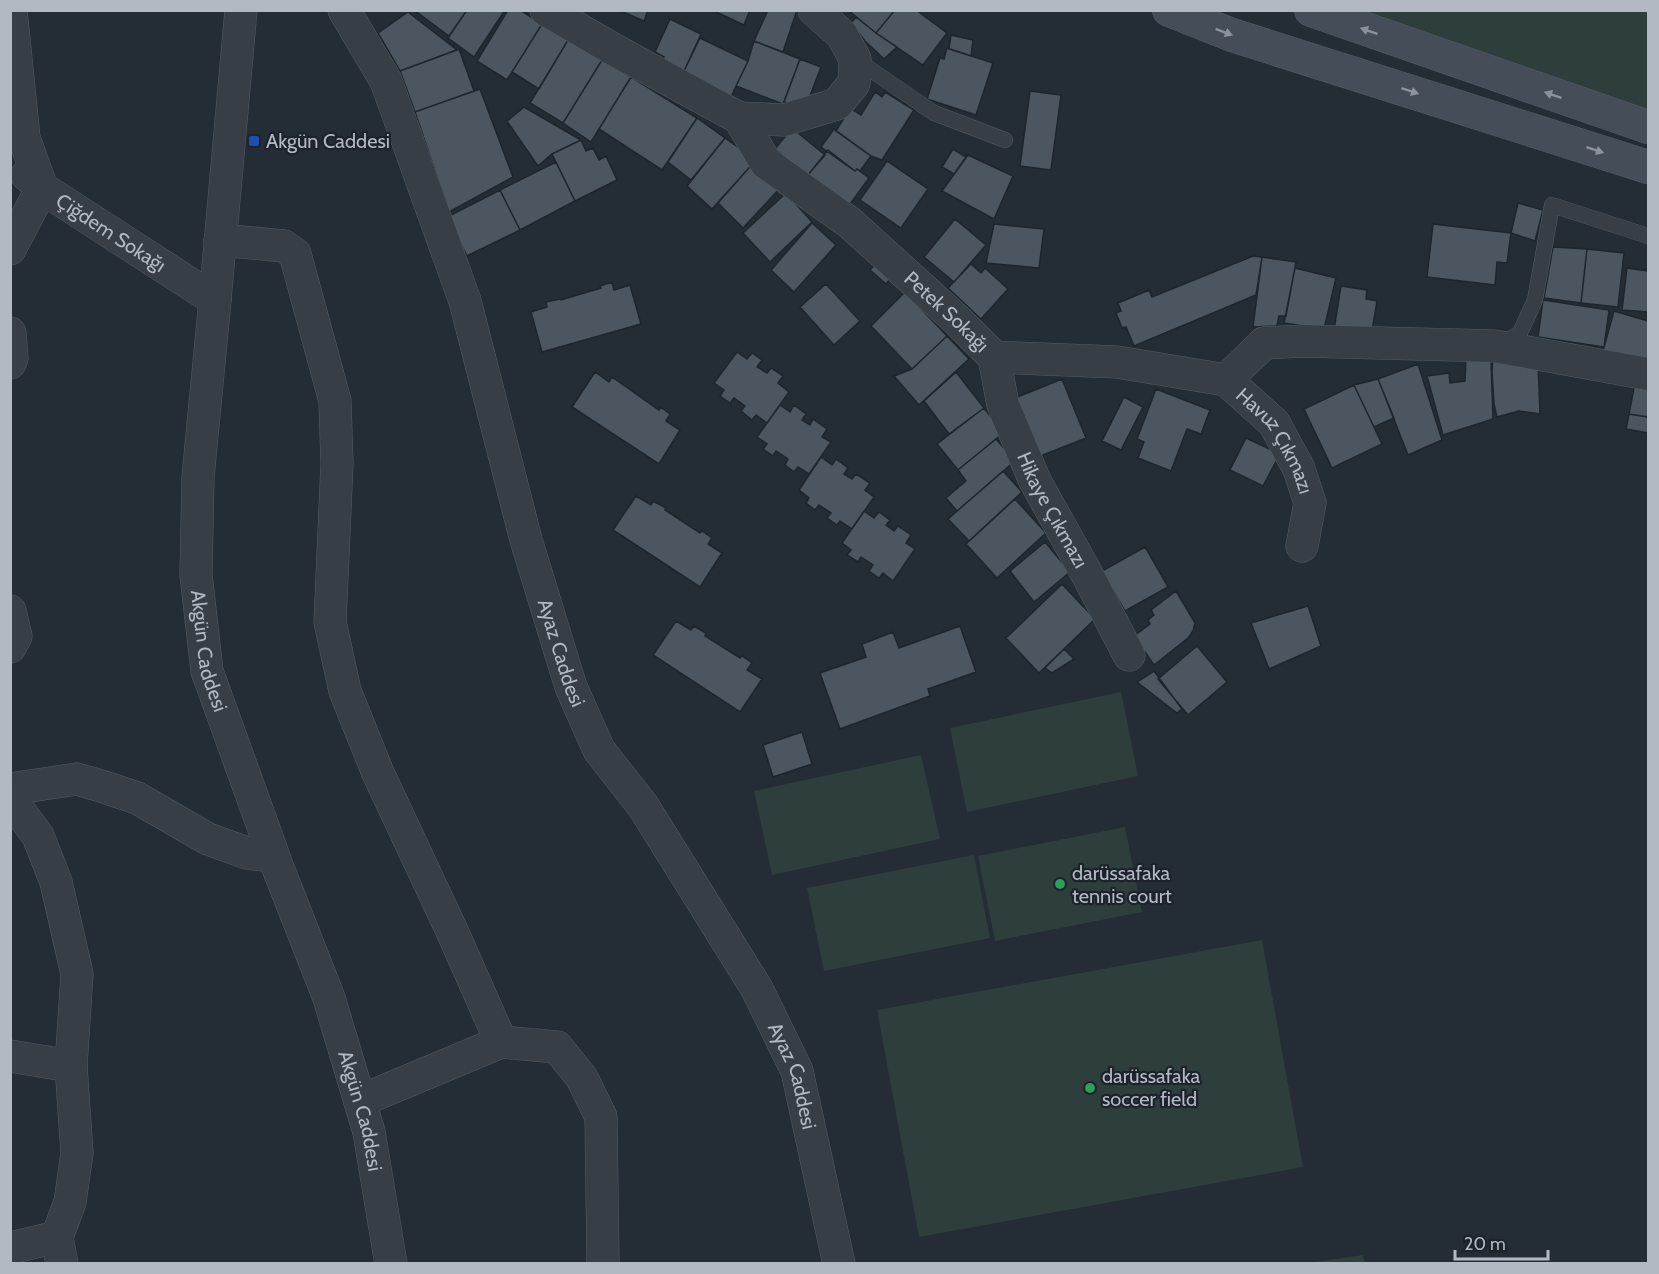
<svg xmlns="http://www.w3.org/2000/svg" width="1659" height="1274" viewBox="0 0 1659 1274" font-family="Cabin,sans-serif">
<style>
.green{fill:#2d3e3d}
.building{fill:#4c5661;stroke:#1e252d;stroke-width:1.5}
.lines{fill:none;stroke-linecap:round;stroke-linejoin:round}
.service-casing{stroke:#555c64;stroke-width:16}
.minor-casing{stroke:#555c64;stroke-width:33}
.secondary-casing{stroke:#555c64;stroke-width:34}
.service{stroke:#373e46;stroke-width:15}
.minor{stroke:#373e46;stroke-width:32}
.secondary{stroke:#454d59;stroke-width:33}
.oneway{fill:#8c939e}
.transit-dot{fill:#1a4fb4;stroke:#1c232b;stroke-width:2}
.leisure-dot{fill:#2e9e5b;stroke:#1c232b;stroke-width:2}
.labels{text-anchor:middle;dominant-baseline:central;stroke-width:4.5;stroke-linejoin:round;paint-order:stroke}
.poi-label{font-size:20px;fill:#b2b9c3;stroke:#1c232b;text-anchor:start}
.street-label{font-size:20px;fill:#b2b9c3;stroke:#1c232b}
</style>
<rect width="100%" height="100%" fill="#242c35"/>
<!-- green -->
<path class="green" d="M1337 11H1648V117Z
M1121 692 1138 776 967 812 950 728Z
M921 755 940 839 772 875 754 791Z
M1125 827 1142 912 995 941 978 856Z
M974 855 990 938 824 971 807 888Z
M1262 940 1303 1167 919 1237 877 1010Z
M1363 1255 1365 1263H1308Z"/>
<!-- building -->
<path class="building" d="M414 10H467L449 36Z
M467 10H505L474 57 448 38Z
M508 10H520L542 24 507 80 477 61Z
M618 10H648L644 21Z
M712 10H750L744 25Z
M768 10H797L783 52 754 41Z
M848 10H895L876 33Z
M895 10H916L947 33 923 65 876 33Z
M408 12 457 50 400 71 378 33Z
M856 17 876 33 897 47 884 59 865 41 851 23Z
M670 19 701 34 684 71 663 61 664 57 655 52Z
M542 24 568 40 539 89 512 72Z
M951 35 973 40 971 56 949 49Z
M700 38 748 61 729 101 684 71Z
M568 40 602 60 563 123 530 103Z
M754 41 800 59 783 104 736 86 748 61Z
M947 48 993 63 976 115 927 99 940 58 944 59Z
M459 49 474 91 415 112 400 71Z
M800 59 821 67 810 96 796 105 784 102Z
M602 60 631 77 591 142 563 123Z
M631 77 697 118 662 170 599 129Z
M480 89 513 177 449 212 415 112Z
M1030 91 1061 95 1051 170 1020 166Z
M875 92 882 97 885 92 914 110 882 160 871 156 836 131 850 108 861 115Z
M524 107 581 140 552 154 538 166 507 121Z
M697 118 725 138 691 180 668 162Z
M792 128 825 155 807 176 775 149Z
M834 129 871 156 860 171 857 169 855 171 821 147Z
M725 138 756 160 712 209 687 186Z
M581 140 586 151 593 148 599 160 606 156 617 180 575 201 552 154Z
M953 149 966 157 954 174 942 167Z
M828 150 855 171 857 169 869 178 848 207 807 176Z
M968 155 1013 176 994 219 942 191Z
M756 160 782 186 743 228 718 203Z
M887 161 928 189 901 228 860 200Z
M556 162 575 201 520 230 500 190Z
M500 190 520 230 467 256 447 217Z
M786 193 812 222 770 262 743 233Z
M1518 203 1543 210 1535 241 1511 233Z
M955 219 986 245 954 282 924 257Z
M812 223 836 245 794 292 771 270Z
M994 224 1044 229 1039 268 986 263Z
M1433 224 1511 233 1507 263 1497 262 1495 285 1427 277Z
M1553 247 1587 249 1581 303 1544 298Z
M1587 249 1624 253 1618 307 1581 303Z
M1253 256 1262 257 1256 295 1134 346 1126 327 1122 328 1116 313 1121 311 1118 303 1149 290 1152 297Z
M1262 257 1296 262 1286 316H1279L1277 326 1253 327Z
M879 260 894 274 886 284 870 270Z
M971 264 981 273 985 268 1008 289 981 319 948 288Z
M1295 268 1336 278 1324 329 1284 323Z
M1627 268 1648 271V312L1622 310Z
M612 282 614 290 630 285 641 324 542 352 531 312 547 307 546 302 560 299 561 300 601 288 600 286Z
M826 284 860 321 834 345 800 307Z
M1341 286 1367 290 1366 299 1377 301 1371 337 1334 330Z
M905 292 947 336 912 369 871 326Z
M1543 300 1609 310 1604 347 1538 337Z
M1614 311 1648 321V364L1603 351Z
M947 336 969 359 919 405 894 376 912 369Z
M737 352 747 359 752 353 762 360 757 367 767 373 771 368 783 376 778 383 789 392 767 423 756 415 752 420 741 411 745 406 734 398 730 403 720 396 724 390 714 383Z
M1466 358 1491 359 1493 419 1443 435 1427 376 1449 373 1450 383 1465 381Z
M1493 358 1538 362 1540 414 1519 411 1497 417 1494 404 1492 371Z
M1418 364 1442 440 1408 455 1378 379Z
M595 372 609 382 612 377 659 410 660 407 670 414 666 421 680 430 659 464 572 407Z
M956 372 984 408 949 434 924 401Z
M1636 377 1648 379V417L1629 414Z
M1062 379 1086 438 1038 457 1015 398Z
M1378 379 1394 418 1374 427 1354 385Z
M1354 385 1382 444 1332 468 1304 409Z
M1156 389 1210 410 1201 434 1187 429 1171 471 1138 458 1144 442 1137 439Z
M1124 397 1143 407 1121 450 1102 441Z
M780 405 790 412 794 405 806 414 802 420 810 425 813 419 827 429 822 437 831 442 809 474 798 467 794 472 785 465 788 459 776 451 773 456 763 449 767 444 757 437Z
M984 408 1003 433 958 470 937 444Z
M1629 414 1648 417V433L1626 429Z
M1246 438 1280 454 1263 486 1230 470Z
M996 439 1015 461 957 511 946 498 966 481 958 470Z
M821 457 832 465 836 459 848 468 844 474 852 479 856 474 870 483 865 490 874 497 852 529 840 521 837 525 827 518 831 513 819 505 815 510 806 503 809 498 799 490Z
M1003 471 1022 492 969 541 948 519Z
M636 496 651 505 653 501 666 508 665 510 700 533 702 531 712 538 708 544 722 553 700 587 613 530Z
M1015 499 1046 533 997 578 966 544Z
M864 511 874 518 879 512 890 520 886 525 894 531 898 526 911 535 906 543 915 549 893 581 883 573 879 578 869 571 873 565 861 557 858 562 847 555 851 550 842 543Z
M1045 542 1070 572 1034 602 1010 571Z
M1145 547 1168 587 1125 611 1102 571Z
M1062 584 1095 619 1039 673 1006 638Z
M1176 591 1195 623 1193 631 1188 638 1154 665 1134 636 1150 624 1148 620 1154 615 1151 610Z
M1308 606 1321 646 1269 669 1251 623Z
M676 621 691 630 694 626 706 633 705 636 740 658 742 656 752 663 747 670 762 679 740 712 653 655Z
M960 626 976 672 928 689 930 696 840 729 820 673 866 657 862 644 893 632 899 648Z
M1197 646 1227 682 1188 715 1158 679Z
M1064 649 1074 659 1052 673 1045 668Z
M1154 671 1182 709 1177 713 1137 682Z
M802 732 812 764 773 777 763 745Z"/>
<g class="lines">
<!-- service casing -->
<g class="service-casing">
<path id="service" d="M855 59 934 113 1005 140
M1502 342 1519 335 1535 300 1552 205 1648 236"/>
</g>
<!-- minor casing -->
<g class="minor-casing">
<g id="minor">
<path id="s1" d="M241 10 215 300 198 477 196 575 207 671 278 868 329 998 369 1132 391 1264"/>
<path id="s2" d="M344 10 386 81 465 301 526 540 571 687 599 750 643 806 757 989 797 1071 839 1264"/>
<path id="s3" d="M546 10 611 48 739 118 766 163 850 223 957 320 994 357 1117 362 1226 380 1264 343 1303 341 1494 346 1648 374"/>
<path d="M739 118 784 120 837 104 854 83 855 59 842 35 814 10"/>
<path id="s4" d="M27 175 42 188 215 300"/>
<path d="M220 240 284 246 295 254 335 401 337 464 330 622 345 691 378 773 452 931 501 1042"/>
<path d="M10 249 42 188 24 138 11 10"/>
<path d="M10 333 12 358 10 363"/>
<path id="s5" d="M994 357 1003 405 1035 481 1088 576 1129 655"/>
<path id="s6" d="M1226 380 1274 423 1299 469 1310 503 1302 546"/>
<path d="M10 611 16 636 10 647"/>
<path d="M10 789 77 779 101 786 137 798 208 839 247 853 273 856"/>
<path d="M10 798 38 836 56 882 77 974 71 1066 77 1153 70 1202 57 1237 10 1248"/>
<path d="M10 1056 71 1066"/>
<path d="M360 1101 501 1042 557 1047 582 1078 601 1117 603 1264"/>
<path d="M57 1237 62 1264"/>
</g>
</g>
<!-- secondary casing -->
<g class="secondary-casing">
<path id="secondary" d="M1169 10 1232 35 1648 167
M1311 10 1648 127"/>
</g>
<!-- service -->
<use href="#service" class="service"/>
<!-- minor -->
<use href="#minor" class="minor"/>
<!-- secondary -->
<use href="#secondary" class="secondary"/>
</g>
<!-- one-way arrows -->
<defs><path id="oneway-solid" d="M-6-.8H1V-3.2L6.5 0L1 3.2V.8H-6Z" transform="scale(1.5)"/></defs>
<g class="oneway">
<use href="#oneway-solid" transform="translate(1369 31) rotate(-161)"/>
<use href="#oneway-solid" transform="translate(1224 32) rotate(21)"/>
<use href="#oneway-solid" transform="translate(1410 91) rotate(18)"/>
<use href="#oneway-solid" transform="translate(1553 95) rotate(-161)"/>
<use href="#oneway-solid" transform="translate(1595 150) rotate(18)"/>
</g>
<!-- markers -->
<rect class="transit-dot" x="248" y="135" width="12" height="12" rx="3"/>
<g class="leisure-dot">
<circle cx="1060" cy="884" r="6"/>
<circle cx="1090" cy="1088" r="6"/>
</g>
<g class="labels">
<!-- poi labels -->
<g class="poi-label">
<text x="266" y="141">Akgün Caddesi</text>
<text x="1072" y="873">darüssafaka<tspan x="1072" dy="23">tennis court</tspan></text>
<text x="1102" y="1076">darüssafaka<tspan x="1102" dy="23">soccer field</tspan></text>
</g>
<!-- street labels -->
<g class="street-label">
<text stroke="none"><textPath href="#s4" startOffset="102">Çiğdem Sokağı</textPath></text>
<text stroke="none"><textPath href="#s3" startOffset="508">Petek Sokağı</textPath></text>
<text stroke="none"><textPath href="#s6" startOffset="80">Havuz Çıkmazı</textPath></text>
<text stroke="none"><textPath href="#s5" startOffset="165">Hikaye Çıkmazı</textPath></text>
<text stroke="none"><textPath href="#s1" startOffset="644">Akgün Caddesi</textPath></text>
<text stroke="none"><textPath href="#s2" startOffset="681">Ayaz Caddesi</textPath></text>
<text stroke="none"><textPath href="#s2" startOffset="1167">Ayaz Caddesi</textPath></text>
<text stroke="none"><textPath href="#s1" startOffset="1130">Akgün Caddesi</textPath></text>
</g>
</g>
<!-- border -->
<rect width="1659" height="1274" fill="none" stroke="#b2b9c3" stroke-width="24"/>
<!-- scale -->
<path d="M1455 1250v9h93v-9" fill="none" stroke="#b2b9c3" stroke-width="3"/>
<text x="1464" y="1250" font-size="18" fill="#b2b9c3" stroke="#1c232b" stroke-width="4.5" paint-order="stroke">20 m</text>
</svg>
